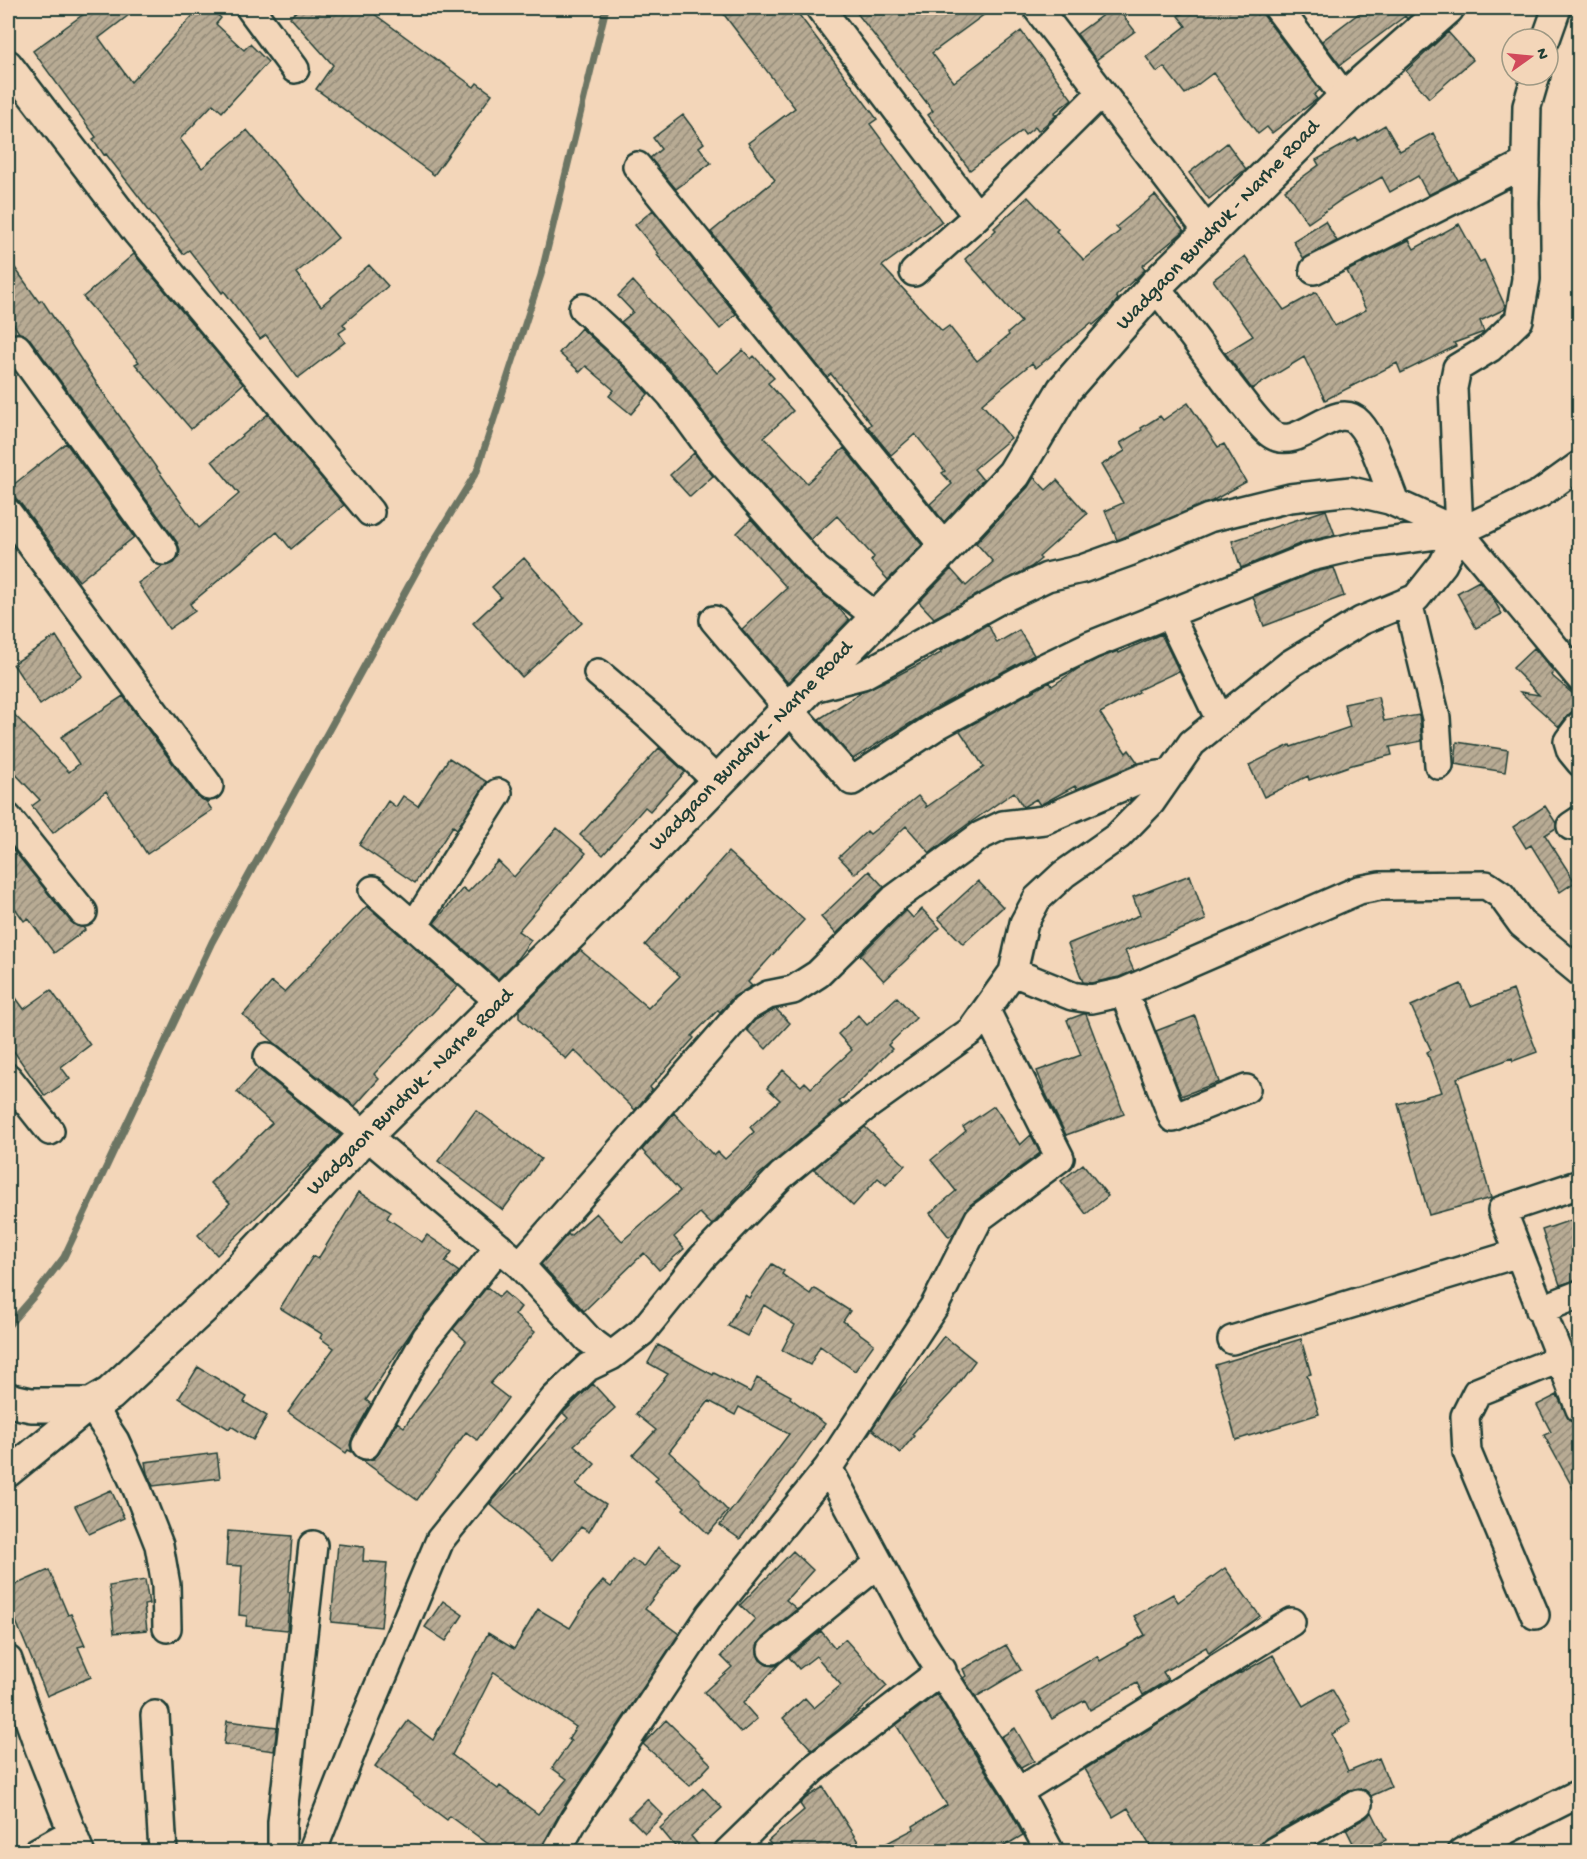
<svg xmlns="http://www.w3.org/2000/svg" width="1587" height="1859" viewBox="0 0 1587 1859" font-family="'Gochi Hand',sans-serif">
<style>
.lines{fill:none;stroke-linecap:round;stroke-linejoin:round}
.stream{stroke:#6c7564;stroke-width:7}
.building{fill:url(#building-hatch);stroke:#1f3d34;stroke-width:1.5;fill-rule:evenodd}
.street-casing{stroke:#1f3d34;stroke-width:32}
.secondary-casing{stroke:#1f3d34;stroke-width:38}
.street{stroke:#f3d6b9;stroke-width:27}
.secondary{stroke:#f3d6b9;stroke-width:33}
.labels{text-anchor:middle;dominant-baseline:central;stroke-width:5;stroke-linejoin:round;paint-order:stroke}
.street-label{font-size:21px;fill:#1f3d34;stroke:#f3d6b9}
</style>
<defs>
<pattern id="building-hatch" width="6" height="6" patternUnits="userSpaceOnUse" patternTransform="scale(1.5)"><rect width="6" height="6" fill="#b8ab94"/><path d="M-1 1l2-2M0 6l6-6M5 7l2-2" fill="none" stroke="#958c7a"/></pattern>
</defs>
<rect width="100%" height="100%" fill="#f3d6b9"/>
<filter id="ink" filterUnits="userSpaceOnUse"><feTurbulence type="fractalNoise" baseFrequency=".0167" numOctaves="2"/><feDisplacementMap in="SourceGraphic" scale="12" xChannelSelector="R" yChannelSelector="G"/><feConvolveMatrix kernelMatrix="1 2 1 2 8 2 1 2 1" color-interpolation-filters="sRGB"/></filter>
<g filter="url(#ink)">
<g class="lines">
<!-- stream -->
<path class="stream" d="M8 1326 35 1295 64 1257 212 942 426 554 477 471 541 275 606 8"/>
</g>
<!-- building -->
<path class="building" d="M92 8H138L99 38 131 82 200 8H210L221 18 216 24 244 50 250 44 268 62 222 112 213 104 180 139 202 168 247 130 338 238 296 273 321 306 369 265 388 286 343 324 346 328 339 333 345 342 298 378 266 335 260 339 224 291 222 293 189 250 183 254 106 154 104 155 93 139 96 137 33 51Z
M300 8H366L474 87 477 83 492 94 434 175 316 89 333 65 290 17Z
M719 8H794L877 119 870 124 942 222 882 266 942 331 949 326 977 361 1009 335 1008 333 1021 322 965 259 996 230 994 228 1028 197 1058 229 1056 231 1084 260 1120 231 1116 227 1155 195 1184 231 1142 266 1145 270 1116 296 1118 299 1106 314 1093 325 1091 323 1036 368 1032 363 982 404 1011 438 974 469 983 480 944 522 930 504 952 484 942 473 945 471 915 434 891 455 868 427 871 424 861 411 831 374 827 377 711 232 775 180 748 143 795 108Z
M853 8H993L932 53 954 82 1021 31 1072 99 1054 113 1056 116 1038 131 1035 127 1025 135 1022 131 970 170 928 115 933 111Z
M1112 8H1117L1135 31 1096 60 1077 34Z
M1190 8H1251L1257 15 1261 12 1320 90 1314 95 1317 99 1272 133 1267 127 1258 134 1213 73 1185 94 1164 67 1157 72 1146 57 1186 26 1178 16Z
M1366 8H1419L1407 19 1405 16 1340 65 1322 41Z
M1448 32 1473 60 1429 98 1406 71Z
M683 115 704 143 699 147 711 163 676 189 650 158 661 149 653 138Z
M1385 125 1400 151 1433 133 1458 180 1428 195 1418 176 1390 192 1382 177 1341 200 1308 223 1285 190 1319 165 1316 160 1356 138 1358 141Z
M1227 143 1246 169 1209 199 1189 173Z
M653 210 736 314 720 329 657 255 659 254 635 225Z
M1325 221 1337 241 1304 259 1293 241Z
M1459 224 1480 262 1484 260 1505 306V309L1480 321 1484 332 1454 343 1456 346 1401 373 1397 363 1325 400 1304 357 1252 389 1225 353 1253 336 1213 280 1245 256 1284 310 1316 292 1335 326 1366 310 1347 271 1409 240 1414 249Z
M134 254 243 384 191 429 135 364 139 362 83 297Z
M8 258 39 302 42 300 99 387 199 528 239 494 212 461 268 414 344 505 291 549 277 532 190 604 195 611 169 629 138 583 163 566 174 563 179 557 180 550 177 542 30 339 19 333 8 315Z
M633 281 717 373 743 350 751 359 754 356 774 378 768 383 793 411 764 437 807 483 844 448 922 545 888 580 871 561 874 557 837 516 811 540 724 441 683 384 649 347 621 322 633 312 618 296Z
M581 328 626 369 648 394 631 414 609 396 614 390 586 366 580 372 559 353Z
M1188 403 1218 447 1224 444 1246 482 1212 501 1117 540 1105 511 1123 503 1101 465 1125 451 1120 443 1142 430 1141 428 1160 416 1163 420Z
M66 443 134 537 79 581 21 504 8 489Z
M694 453 713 476 690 497 670 475Z
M1034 477 1046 490 1057 480 1087 514 1039 557 1041 559 1031 567 934 618 919 602 951 569 966 586 993 562 976 543 1028 487Z
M1326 510 1335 535 1304 542 1241 568 1232 541Z
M751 519 804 579 836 605 849 620 788 683 742 629 787 588 737 533Z
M524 558 582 623 522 677 473 623 501 597 492 587Z
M1334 568 1344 596 1264 626 1253 597 1315 572Z
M1479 581 1492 597 1502 614 1476 628 1457 593Z
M988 624 997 643 1019 630 1034 655 930 711 853 759 819 719 859 694 858 693 890 679 941 653 940 651Z
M1161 634 1179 671 1138 690 1139 692 1100 713 1126 753 1129 750 1138 763 1077 789 1075 786 1040 805 1036 799 1023 807 1014 792 954 834 930 853 906 826 855 874 839 857 867 831 870 834 918 796 927 806 925 808 984 767 960 731 1044 685 1050 682 1052 686 1079 668 1097 659 1118 651 1119 653Z
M56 636 82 676 40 705 13 664Z
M1534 648 1554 672 1551 675 1580 700V710L1573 711 1568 715 1559 727 1520 692 1539 695 1513 668Z
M123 696 196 795 206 801 212 810 147 854 106 791 53 833 32 806 40 800 8 766V708L69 772 79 764 61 737Z
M1378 697 1384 721 1419 715 1422 741 1390 747 1392 755 1352 765 1309 780 1308 776 1264 797 1249 765 1290 745 1291 747 1350 727 1344 704Z
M1457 742 1508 750 1505 772 1455 764Z
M659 748 685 772 650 811 645 807 603 855 580 835Z
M449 758 487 782 457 829 453 826 415 883 359 845 388 801 396 807 403 796 418 806Z
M1545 806 1556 823V828L1545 835 1575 882 1560 892 1531 845 1526 848 1513 827Z
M557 828 586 853 518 931 531 940 514 963 498 979 434 923 463 888 468 892 498 861 514 877Z
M8 843 71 922 77 926 83 927 85 930 54 953 28 918 24 921 8 898Z
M728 852 804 920 748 982 752 986 733 997 720 1012 718 1010 692 1036 694 1038 650 1087 652 1090 635 1110 574 1050 566 1059 519 1018V1011L580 950 648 1008 680 976 645 945Z
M869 871 884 887 836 934 821 917Z
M1190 875 1206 920 1125 951 1134 971 1119 977 1091 983 1083 982 1068 944 1140 915 1133 897Z
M978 881 1003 907 963 944 938 918Z
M367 906 458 986 374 1074 379 1079 355 1106 275 1043 243 1015 272 982 284 992Z
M922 909 940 928 884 981 860 955 906 910 913 918Z
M1461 984 1471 1006 1513 990 1537 1052 1513 1061 1512 1058 1457 1078 1491 1198 1429 1215 1398 1104 1442 1092 1427 1052 1431 1050 1411 1006Z
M8 987 24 1009 51 990 90 1045 61 1067 70 1079 45 1096 8 1043Z
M897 997 916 1018 888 1045 892 1049 839 1102 842 1105 756 1177 712 1225 700 1213 674 1237 684 1249 659 1270 644 1253 584 1311 541 1264 567 1235 568 1234 570 1236 596 1213 622 1241 680 1191 642 1150 674 1113 714 1156 718 1152 725 1159 754 1132 750 1127 780 1100 767 1088 783 1070 801 1086 805 1082 811 1088 852 1050 838 1034 858 1015 867 1025Z
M776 1009 790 1023 766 1049 747 1030 755 1020Z
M1083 1014H1086L1124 1114 1066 1135 1046 1094 1037 1071 1081 1055 1067 1020Z
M1195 1016 1219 1082 1181 1096 1156 1031Z
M258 1069 340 1135 315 1162 314 1161 217 1255 198 1235 230 1203 210 1183 272 1123 237 1092Z
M994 1106 1020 1145 1031 1135 1040 1153 970 1205 954 1233 949 1237 930 1213 956 1191 931 1160 966 1131 963 1127Z
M476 1110 541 1159 503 1210 438 1161Z
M865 1127 905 1165 886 1185 878 1178 853 1206 814 1169Z
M1083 1164 1108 1196 1086 1214 1061 1181Z
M359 1192 391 1211 387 1218 422 1242 427 1235 452 1252 445 1262 459 1272 414 1328 366 1400 371 1404 352 1438 350 1445 352 1452 348 1450 346 1453 288 1412 334 1348 320 1338 322 1334 280 1308 313 1256 318 1259Z
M1580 1217V1279L1560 1285 1542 1230Z
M772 1264 784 1271 782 1274 810 1294 814 1288 850 1311 843 1321 874 1344 855 1371 820 1346 810 1365 782 1350 795 1325 764 1305 747 1336 728 1326 745 1295 749 1298Z
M487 1287 499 1297 504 1292 521 1307 515 1315 535 1332 490 1384 508 1398 477 1440 466 1432 417 1500 362 1460 374 1459 379 1453 397 1422 404 1427 441 1377 466 1341 453 1329Z
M944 1336 975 1361 951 1393 912 1434 914 1436 900 1453 872 1429 891 1400 901 1390 900 1389 918 1369Z
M1301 1339 1311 1374 1307 1375 1319 1414 1236 1440 1215 1365Z
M658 1345 713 1375 714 1373 750 1392 757 1378 791 1396 790 1398 825 1424 740 1539 720 1525 789 1434 739 1407 735 1415 709 1401 669 1452 700 1480 699 1481 728 1511 708 1534 683 1509 685 1507 655 1481 658 1477 633 1455 656 1430 636 1414 668 1374 648 1363Z
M198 1367 247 1397 244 1402 267 1416 253 1440 231 1426 229 1429 179 1398Z
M593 1384 615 1408 574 1445 595 1464 576 1485 606 1504 589 1532 581 1527 553 1560 490 1504 568 1418 563 1413 566 1410Z
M1557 1395 1570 1421 1580 1424V1501L1544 1435 1551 1432 1537 1405Z
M217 1453 220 1478 153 1486 147 1473 145 1462Z
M111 1490 124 1518 89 1534 75 1506Z
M228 1531 292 1536 288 1592H290L287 1630 246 1626 247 1616 239 1615 242 1566 226 1565Z
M338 1544 364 1547 363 1561 387 1563 381 1627 331 1622Z
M658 1547 680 1563 645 1609 679 1634 561 1811 540 1851H498L450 1816 447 1820 375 1766 408 1721 433 1740 488 1633 514 1649 538 1609 570 1628 590 1596 603 1581 611 1587 632 1559 644 1567ZM494 1672 576 1727 568 1739 571 1741 552 1768 567 1779 538 1814 500 1786 498 1789 452 1755Z
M793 1551 813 1570 786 1600 797 1609 762 1638 758 1644 757 1653 760 1660 767 1665 774 1666 780 1663 743 1703 757 1719 741 1733 704 1692 732 1667 721 1656 755 1619 740 1605Z
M1225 1568 1260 1616 1209 1653 1206 1647 1163 1672 1168 1680 1143 1695 1137 1683 1090 1710 1085 1700 1052 1719 1036 1692 1097 1656 1100 1661 1145 1635 1134 1616 1173 1594 1178 1602Z
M49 1570 68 1615 71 1614 85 1645 78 1647 91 1677 47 1696 8 1602V1588Z
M145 1580 149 1604 144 1605 147 1630 114 1633 112 1611H113L109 1586Z
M443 1601 463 1615 446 1641 425 1627Z
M821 1631 835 1648 845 1639 887 1686 838 1730 812 1750 783 1718 805 1698 814 1708 841 1685 816 1656 799 1669 789 1657Z
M1006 1645 1021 1670 976 1697 963 1678 966 1676 963 1669Z
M1273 1655 1303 1706 1332 1689 1351 1722 1332 1734 1348 1771 1379 1758 1391 1787 1371 1796 1365 1790 1359 1788 1350 1790 1266 1838 1261 1844 1258 1851H1153L1128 1808 1113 1817 1085 1769 1240 1672 1241 1673Z
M937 1694 1004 1800 1023 1835 996 1851H872L914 1829 913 1826 947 1805 896 1725Z
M666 1720 711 1764 690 1786 643 1744Z
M227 1721 277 1727 274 1751 224 1744Z
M1015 1728 1034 1761 1021 1768 1001 1737Z
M823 1787 864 1851H777L768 1841 804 1810 800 1804 806 1798Z
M703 1788 722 1808 691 1836 703 1851H679L660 1828Z
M647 1799 663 1815 645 1833 629 1817Z
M1372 1812 1386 1840 1363 1851H1357L1346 1829 1366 1818Z"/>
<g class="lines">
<!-- street casing -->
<g class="street-casing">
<path id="street" d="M250 8 295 69
M820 8 977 216
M1037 8 1209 233
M1278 8 1345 98
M1546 39 1557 8
M8 64 137 233 370 512
M637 166 945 548
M1314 270 1526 163
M914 272 977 216 1101 93
M1155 286C1180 319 1205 352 1229 385 1238 396 1259 426 1271 434 1299 454 1336 397 1359 423 1376 442 1385 479 1395 502
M583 308 637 358 671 395 712 451 816 569 878 618
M8 355 17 348 164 551
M8 513 209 786
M1408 602 1436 718 1439 765
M1169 614 1220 720
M714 620 789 709 852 781 938 725 1037 671 1091 645 1310 557 1357 546 1459 532 1541 493 1580 465
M598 673 651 718 718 782
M809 689 863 675 999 600 1047 577 1082 569 1129 552 1209 518 1290 498 1351 491 1389 500 1459 532 1580 678
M1580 725 1568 741 1571 751 1580 762
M8 818 83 912
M1571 826 1580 820
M373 890 500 1002
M414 926 498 793
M1013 972 1072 996 1091 999 1124 992 1359 890 1380 886 1486 885 1501 895 1522 924 1580 972
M1124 992 1173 1118 1246 1089
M268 1057 366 1135 520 1265 588 1339 611 1356
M8 1078 50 1131
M1580 1184 1502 1210 1580 1409
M520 1265 745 1008 768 995 793 990 818 974 894 899 980 836 1003 825 1044 820 1145 777 1172 773
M1540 1310 1580 1294
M1232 1340 1519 1253
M366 1445 426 1338 499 1247
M828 1468 920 1639 1018 1792 1050 1852
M8 1473 91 1405 115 1441 137 1489 159 1545 166 1585 167 1628
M1535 1615 1467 1452 1465 1416 1477 1392 1559 1359
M772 1650 879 1563
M8 1660 39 1748 80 1852
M155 1715 163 1852
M1018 1792 1291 1622
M37 1852 73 1832
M282 1852V1822L313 1545
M312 1852 354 1745 440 1540 554 1399 588 1367 611 1356 642 1332 701 1259 781 1176 865 1107 971 1031 1013 972 1024 923 1037 899 1064 874 1118 836 1151 802 1192 743 1290 664 1361 621 1416 598 1443 564 1459 532 1453 388 1457 368 1490 348 1519 320 1526 279 1525 203 1527 106 1536 75
M556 1852 574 1820 710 1615 828 1468 935 1305 979 1218 1060 1158 986 1011
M728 1852 813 1769 942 1670
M1274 1852 1358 1804
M1462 1852 1580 1793"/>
</g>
<!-- secondary casing -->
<g class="secondary-casing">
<path id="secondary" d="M8 1400 31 1405H91L110 1394 219 1292 366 1135 573 931 945 548 1014 474 1064 390 1155 286 1345 98 1447 8"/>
</g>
<!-- street -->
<use href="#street" class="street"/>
<!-- secondary -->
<use href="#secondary" class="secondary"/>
</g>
</g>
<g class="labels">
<!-- street labels -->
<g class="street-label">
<text transform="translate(1219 226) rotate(-46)">Wadgaon Bundruk - Narhe Road</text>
<text transform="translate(752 747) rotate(-46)">Wadgaon Bundruk - Narhe Road</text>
<text transform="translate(411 1093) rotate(-45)">Wadgaon Bundruk - Narhe Road</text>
</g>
</g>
<!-- margin -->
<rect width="1587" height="1859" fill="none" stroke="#f3d6b9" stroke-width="30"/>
<rect x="15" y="15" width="1557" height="1829" fill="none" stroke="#1f3d34" stroke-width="2" filter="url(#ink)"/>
<!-- north arrow -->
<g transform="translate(1530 57) rotate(75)"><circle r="28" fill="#f3d6b9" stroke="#9e9984" stroke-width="1.5"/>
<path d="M0-4.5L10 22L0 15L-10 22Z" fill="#d1495b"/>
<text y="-9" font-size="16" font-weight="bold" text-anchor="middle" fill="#1f3d34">N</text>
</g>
</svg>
